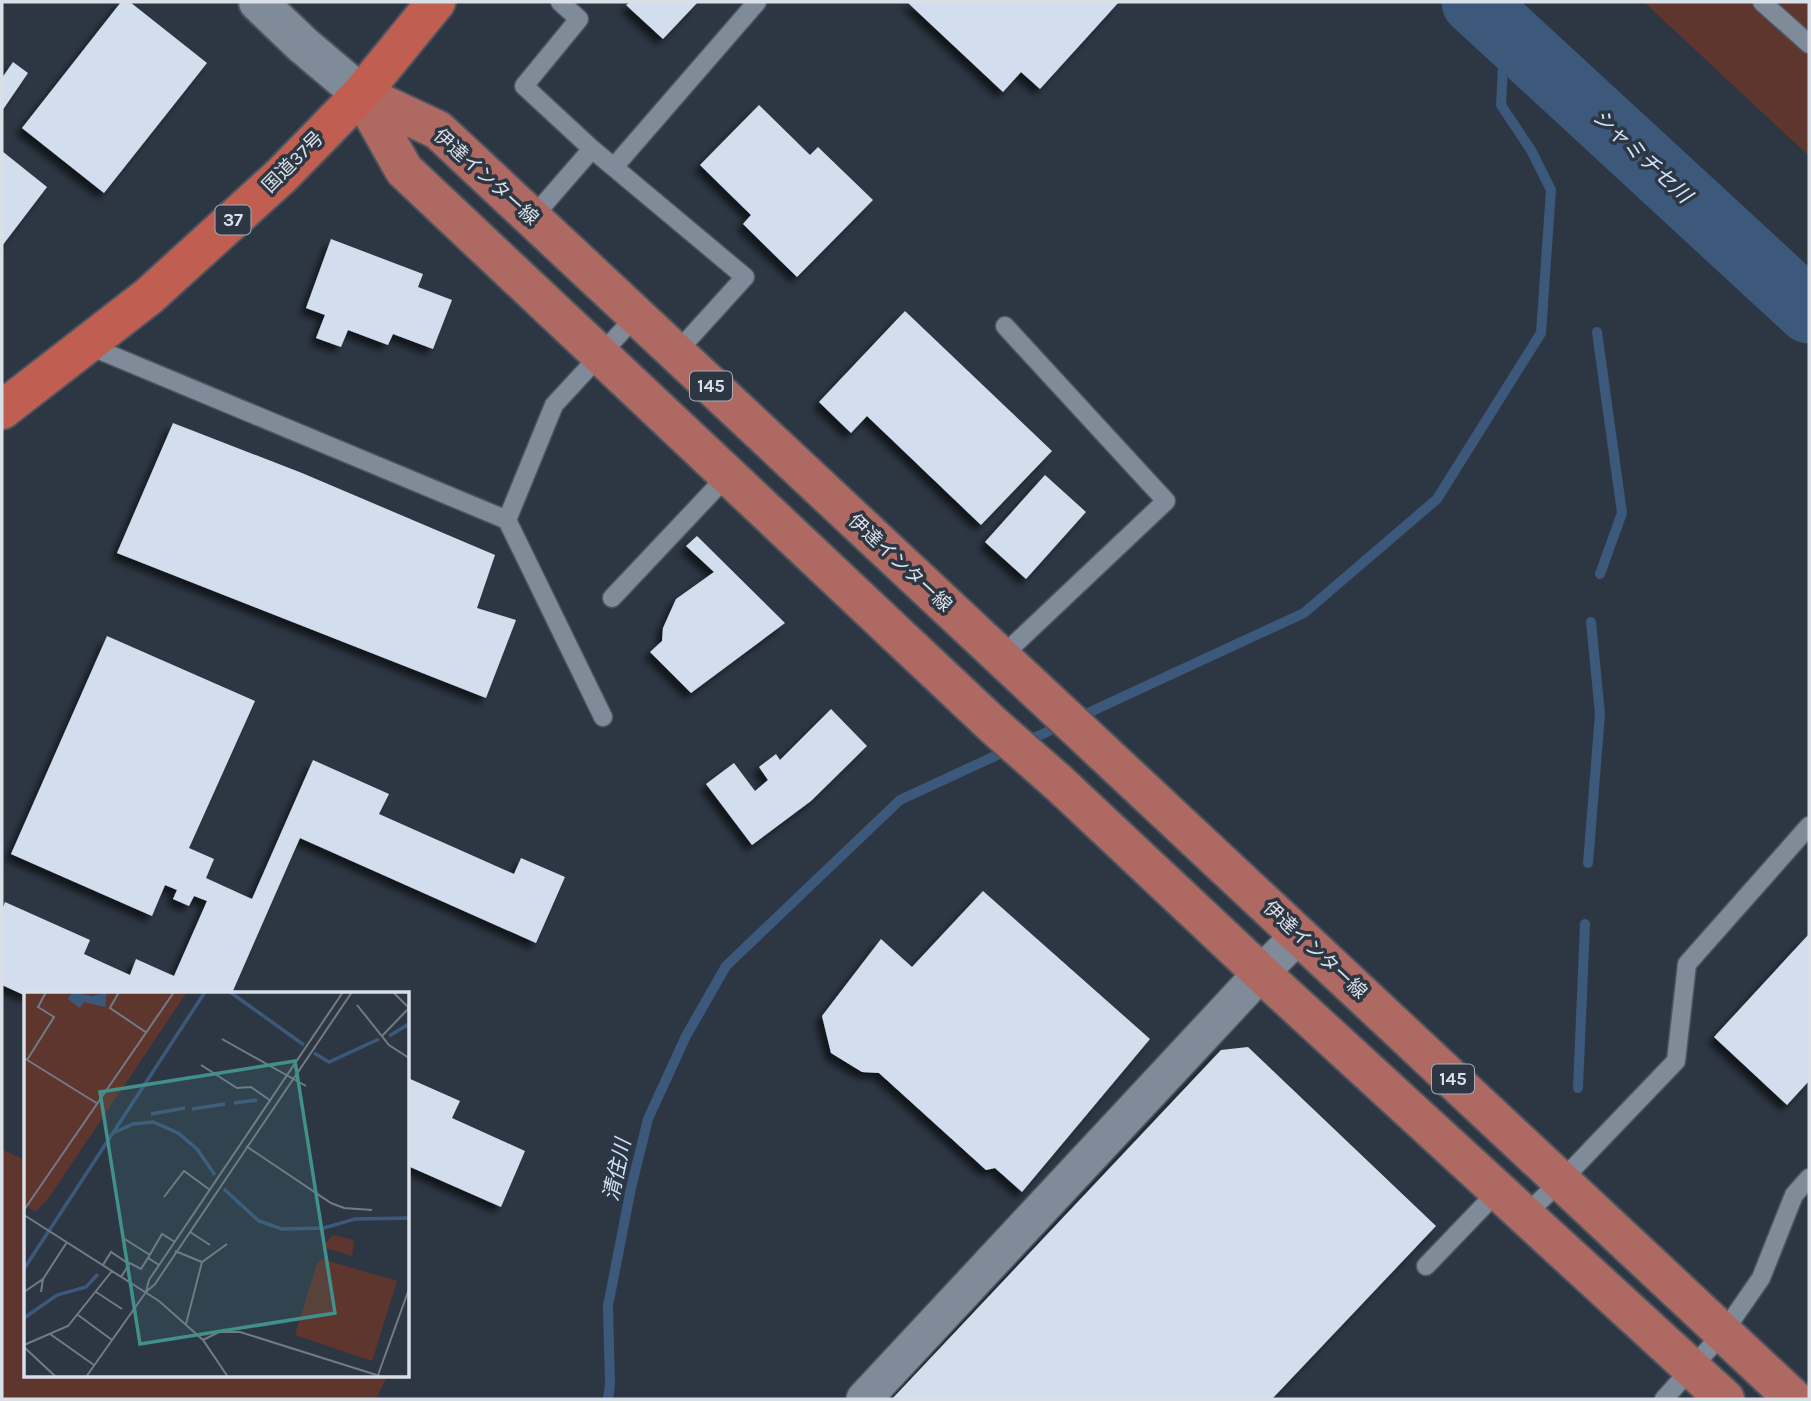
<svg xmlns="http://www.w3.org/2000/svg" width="1811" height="1401" viewBox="0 0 1811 1401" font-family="Karla,'Noto Sans JP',sans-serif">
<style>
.green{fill:#5f362e}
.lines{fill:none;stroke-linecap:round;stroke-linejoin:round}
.stream{stroke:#3c587a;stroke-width:10}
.river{stroke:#3c587a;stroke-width:65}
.building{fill:#d2deee;filter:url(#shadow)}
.service-casing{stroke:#4c545e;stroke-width:21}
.minor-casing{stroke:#4c545e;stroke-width:38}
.tertiary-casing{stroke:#4c545e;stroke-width:42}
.primary-casing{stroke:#4c545e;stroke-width:42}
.trunk-casing{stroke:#4c545e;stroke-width:42}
.service{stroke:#808b99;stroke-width:18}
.minor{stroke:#808b99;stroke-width:35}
.tertiary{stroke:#808b99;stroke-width:38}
.primary{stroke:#af6963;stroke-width:38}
.trunk{stroke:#bf5e51;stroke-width:38}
.labels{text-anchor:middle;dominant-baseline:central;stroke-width:7;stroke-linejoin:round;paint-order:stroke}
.shield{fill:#2d3743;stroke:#a6adb6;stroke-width:2}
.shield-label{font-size:18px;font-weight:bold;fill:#dae0e8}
.street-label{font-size:19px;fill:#dae0e8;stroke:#2d3743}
.water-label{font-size:21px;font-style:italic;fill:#d0e3fa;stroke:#2d3743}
.inset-river{fill:none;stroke:#3c587a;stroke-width:3.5}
.inset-road{fill:none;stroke:#727b85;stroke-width:2}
.view{fill:#42908c;fill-opacity:0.15;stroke:#42908c;stroke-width:3.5}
.inset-edge{fill:none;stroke:#dae0e8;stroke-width:3.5}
</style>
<defs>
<filter id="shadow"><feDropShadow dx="-6" dy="6" stdDeviation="3.5" flood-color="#0009"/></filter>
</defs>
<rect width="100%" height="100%" fill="#2d3743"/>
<!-- green -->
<path class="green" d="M1644 2H1809V156Z
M2 1149 26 1161V1375H388L376 1399H2Z"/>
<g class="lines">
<!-- stream -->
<path class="stream" d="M1597 332 1622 513 1600 574
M1077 718 1304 613 1437 499 1541 333 1551 190 1531 150 1501 105 1505 30
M1023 743 1062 725
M1588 863 1600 714 1591 622
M1578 1088 1585 924
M608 1399 610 1384 608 1306 631 1188 648 1119 686 1036 726 966 900 800 1008 750"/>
<!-- river -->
<path class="river" d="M1474 2 1809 311"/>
</g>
<!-- building -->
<path class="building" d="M121 2H130L207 63 104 193 22 128Z
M630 2H698L663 39 626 5Z
M907 2H1119L1040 89 1021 72 1003 92Z
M13 62 28 73 2 111V78Z
M759 105 810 155 818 147 873 200 797 277 743 224 751 215 700 165Z
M2 151 47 187 2 246Z
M331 239 423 274 418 287 452 300 433 349 393 334 388 345 348 330 341 347 316 338 325 315 306 308Z
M905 311 1052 451 981 525 867 416 851 433 819 402Z
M173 423 302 473 495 555 477 608 516 620 486 698 117 553Z
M1045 475 1086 512 1026 579 985 542Z
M697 536 785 623 691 693 650 652 662 641 663 628 676 599 714 572 686 546Z
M107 636 255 701 189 848 214 859 206 878 252 899 313 760 389 794 379 814 514 874 521 858 565 877 536 943 300 838 232 993H26V996L2 985V910L5 902 90 940 84 954 130 975 136 959 174 976 207 901 194 896 189 906 173 899 177 890 165 885 152 916 11 854Z
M831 709 867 746 811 801 752 845 706 784 734 763 755 791 768 780 759 767 776 754 780 760Z
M983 891 1150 1039 1022 1192 995 1168 986 1170 879 1073 862 1072 831 1053 822 1016 881 939 912 967Z
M1809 934V1081L1787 1105 1714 1037Z
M1248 1047 1436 1226 1272 1399H892L1221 1050Z
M408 1078 460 1101 452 1118 525 1151 501 1207 408 1166Z"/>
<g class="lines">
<!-- service casing -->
<g class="service-casing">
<path id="service" d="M1762 2 1809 44
M592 149 745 277 676 353
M614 167 757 2
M532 218 592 149 524 86 579 19 560 2
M87 345 507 520
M612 598 728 475
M1001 657 1166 501 1005 326
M603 717 507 520 554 405 636 316
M1526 1214 1562 1180 1676 1061 1687 964 1809 826
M1426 1266 1499 1190
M1664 1399 1723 1333 1761 1278 1794 1195 1809 1178"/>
</g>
<!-- minor casing -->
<g class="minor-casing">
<path id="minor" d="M864 1399 1261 973 1299 935"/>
</g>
<!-- tertiary casing -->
<g class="tertiary-casing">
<path id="tertiary" d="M258 2 303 45 361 94"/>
</g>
<!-- primary casing -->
<g class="primary-casing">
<path id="primary" d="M361 94 438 130 1794 1399
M361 94 404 170 993 725 1060 784 1261 973 1725 1399"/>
</g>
<!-- trunk casing -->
<g class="trunk-casing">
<path id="trunk" d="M2 410 149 296 281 176 361 94 436 2"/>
</g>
<!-- service -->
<use href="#service" class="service"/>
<!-- minor -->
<use href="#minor" class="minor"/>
<!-- tertiary -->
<use href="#tertiary" class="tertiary"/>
<!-- primary -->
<use href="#primary" class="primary"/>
<!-- trunk -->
<use href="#trunk" class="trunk"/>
</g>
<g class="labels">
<!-- shield labels -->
<g class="shield">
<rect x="215.5" y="205.5" width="35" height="29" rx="5"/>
<rect x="690" y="371.5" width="42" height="29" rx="5"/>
<rect x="1432" y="1064.5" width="42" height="29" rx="5"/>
</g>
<g class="shield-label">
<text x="233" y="220">37</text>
<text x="711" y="386">145</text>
<text x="1453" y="1079">145</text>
</g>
<!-- street labels -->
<g class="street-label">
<text transform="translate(293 162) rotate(-45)">国道37号</text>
<text transform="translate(486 177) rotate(42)">伊達インター線</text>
<text transform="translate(900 563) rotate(43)">伊達インター線</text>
<text transform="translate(1315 950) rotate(43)">伊達インター線</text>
</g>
<!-- water labels -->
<g class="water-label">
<text transform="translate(1642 156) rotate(43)">シャミチセ川</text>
<text transform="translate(617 1170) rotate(-78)">清住川</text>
</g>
</g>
<!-- overview -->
<g transform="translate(24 992)">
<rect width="385" height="385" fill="#2d3743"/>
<path d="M0 0H163L24 207 11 220 0 212ZM308 243 330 248 328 264 299 255ZM298 267 373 289 348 369 271 343 293 271Z" fill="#5f362e"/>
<path d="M48 0 68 4 83 0 81 15 60 10 56 16 44 7Z" fill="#3c587a"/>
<path class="inset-river" d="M206 0 280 53M365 44 385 32M290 61 305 70 355 47M210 111 233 108M168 117 201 112M127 122 161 116M87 142 109 132 129 130 154 141 173 157 191 183M200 197 235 229 258 237 300 236 331 227 385 226M0 277 181 0M0 326 33 303 62 295 74 282"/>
<path class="inset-road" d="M95 0 86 16 123 41M369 0 385 16M333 13 365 53 385 66M358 44 385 16M198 47 282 94M0 66 74 112M3 68 30 25 14 15 22 0M177 73 213 96 227 95 247 109M222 154 307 211 320 216 348 218M140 205 160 179 186 198M0 218 150 0M0 223 135 309 179 348 204 385M166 240 186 253M99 246 126 263M151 259 178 270 203 252M124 266 138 242 151 250M79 273 87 260 105 272M97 285 106 271 117 277 124 266 135 273M0 300 19 287M17 300 19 287 43 250M72 300 98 317M122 300 131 292 328 0M122 300 125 288 319 0M54 323 88 348M162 332 178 270M26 342 70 373M179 348 195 340H216L359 385M0 353 44 334 88 279M0 355 32 385M354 383 385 297M62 385 122 300"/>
<path class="view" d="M271 69 311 321 116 352 76 100Z"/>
<rect width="385" height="385" class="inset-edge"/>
</g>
<!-- border -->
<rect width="1811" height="1401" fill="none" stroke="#dae0e8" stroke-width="7"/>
</svg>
